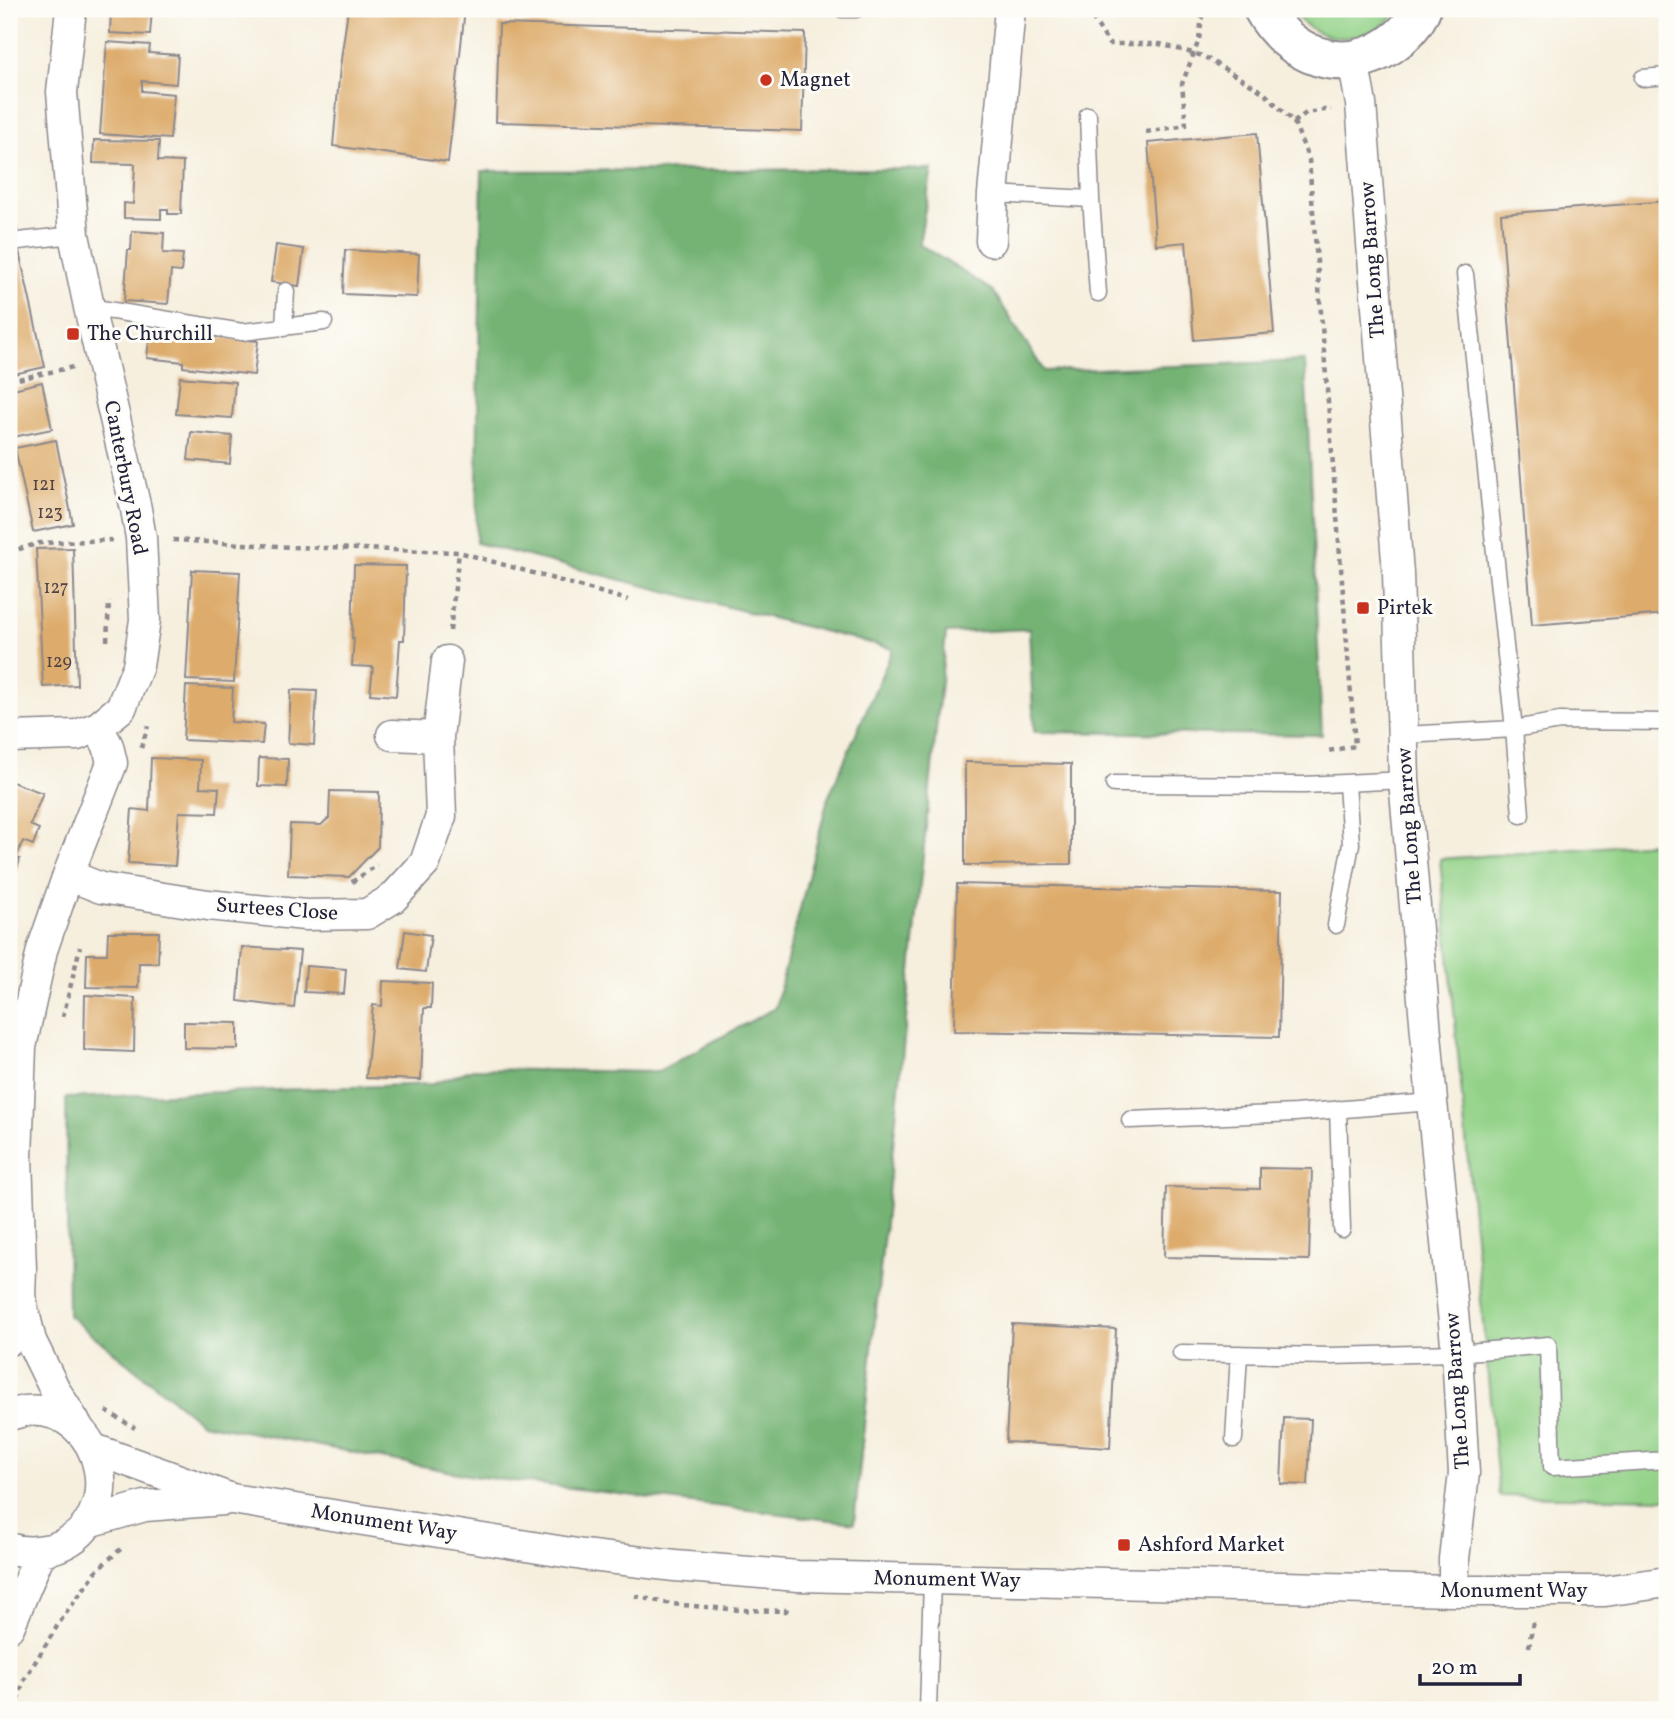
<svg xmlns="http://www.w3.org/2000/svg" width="1676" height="1719" viewBox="0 0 1676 1719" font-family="Vollkorn,serif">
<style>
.green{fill:#92d187;stroke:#5a7a61;stroke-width:2}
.forest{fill:#75b374;stroke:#4c6a58;stroke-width:2}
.building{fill:#ddac6c}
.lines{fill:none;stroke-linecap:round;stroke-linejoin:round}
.lane-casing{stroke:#8c888c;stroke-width:19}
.street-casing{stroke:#8c888c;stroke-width:33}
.secondary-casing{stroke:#8c888c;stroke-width:42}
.path{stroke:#8c888c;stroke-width:4.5;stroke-dasharray:5 5;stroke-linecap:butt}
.lane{stroke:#fff;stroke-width:16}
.street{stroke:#fff;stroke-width:30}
.secondary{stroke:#fff;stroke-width:38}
.poi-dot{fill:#c8321e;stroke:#fdfcf7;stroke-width:2.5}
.labels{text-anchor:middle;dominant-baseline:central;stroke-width:6;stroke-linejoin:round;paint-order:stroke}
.number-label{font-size:18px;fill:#514447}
.poi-label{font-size:21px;fill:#22223b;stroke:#fdfcf7;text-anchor:start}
.street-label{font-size:21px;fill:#22223b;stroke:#fdfcf7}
</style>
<rect width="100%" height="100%" fill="#fdfcf7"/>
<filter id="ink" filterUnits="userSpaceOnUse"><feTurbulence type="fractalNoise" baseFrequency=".0143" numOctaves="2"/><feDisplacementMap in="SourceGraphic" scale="14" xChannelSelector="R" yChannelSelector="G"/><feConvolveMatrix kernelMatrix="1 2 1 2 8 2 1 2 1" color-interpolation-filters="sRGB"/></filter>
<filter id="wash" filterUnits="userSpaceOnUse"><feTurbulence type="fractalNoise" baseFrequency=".00686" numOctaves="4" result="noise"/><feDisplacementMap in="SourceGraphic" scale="28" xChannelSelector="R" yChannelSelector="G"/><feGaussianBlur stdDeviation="1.57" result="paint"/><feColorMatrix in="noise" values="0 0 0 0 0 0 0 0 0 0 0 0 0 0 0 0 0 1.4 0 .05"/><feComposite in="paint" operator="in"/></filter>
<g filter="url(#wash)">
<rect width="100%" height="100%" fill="#f6efde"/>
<!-- green -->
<path class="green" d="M1290 9H1399C1378 38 1336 48 1306 25 1300 21 1295 14 1290 9Z
M1667 842V1499L1499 1496 1440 859Z"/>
<!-- forest -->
<path class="forest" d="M932 169 919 244 993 291 1044 371 1305 361 1322 735 1034 732 1029 629 946 633 854 1523 473 1476 202 1423 68 1315 66 1098 433 1084 473 1069 657 1072 775 1008 828 798 893 649 476 543 482 171Z"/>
<g id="blocks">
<!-- building -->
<path class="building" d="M111 9H152L150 35 110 33Z
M348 9H465L448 162 333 146 340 67Z
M499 24 805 33 802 131 496 122Z
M107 42 150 45 149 53 178 55 176 84 142 81V91L174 94 170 139 100 134Z
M1257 133 1274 333 1194 340 1186 242 1156 245 1148 143Z
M94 140 159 141 158 161 183 162 181 214H168V209H161V219L124 218V203L133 204 135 164 93 163Z
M9 185H10L17 230 9 231Z
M1667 201V614L1532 625 1501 214Z
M132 231 164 233 163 253 183 254 181 272 171 271 168 304 124 301 128 250H131Z
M276 245 304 249 299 286 271 282Z
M345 250 419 254 417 297 343 294Z
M19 251 45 367 9 375V253Z
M150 330 258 341 254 375 183 367V362L147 358Z
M180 377 235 382 232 418 176 414Z
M42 382 52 429 13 437 9 419V390Z
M191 432 232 436 230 464 188 460Z
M56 440 73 524 33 532 15 448Z
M73 548 77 685 43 687 36 549Z
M354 565 406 566 404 640H400L396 696 370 694 373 667 352 666 354 638 352 639Z
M192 570 240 572 234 682 186 680Z
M186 686 233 688 231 722 264 724 262 744 183 740Z
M291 690 317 691 314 745 288 743Z
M151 758 201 760 200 787 219 788 217 813 179 812 175 866 128 863 132 809 149 811Z
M259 758 288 759 287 787 258 786Z
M965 762 1071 764V864L965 865Z
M9 781 43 793 30 825 39 829 33 845 23 841 17 856 9 852Z
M330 791 379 792 378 847 349 877 288 875 290 824 321 825 329 818Z
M9 855 20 859 9 891Z
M957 884 1282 891 1279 1037 954 1031Z
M405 931 431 935 426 972 400 969Z
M108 932H159L158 963H139L138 988 86 987 87 954H107Z
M242 947 300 951 294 1008 238 1001Z
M306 966 346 969 344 994 304 992Z
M383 981 432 983 431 1008H424L421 1080 366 1078 373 1005 382 1006Z
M85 995 135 998 134 1052 84 1050Z
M184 1022 238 1023V1049L184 1048Z
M1260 1168 1312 1169 1309 1260 1164 1257 1166 1187 1260 1189Z
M1012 1324 1116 1329 1110 1448 1006 1442Z
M1284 1418 1311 1419 1308 1485 1281 1484Z"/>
</g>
</g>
<g filter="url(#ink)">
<use href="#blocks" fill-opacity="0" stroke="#8c888c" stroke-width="2"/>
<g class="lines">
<!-- lane casing -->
<g class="lane-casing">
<path id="lane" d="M842 9H856
M1643 78 1667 76
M993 194 1091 199 1088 115
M1091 199 1098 293
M9 242 74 235
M1465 274 1514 729 1521 815
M89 307 242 332 324 322
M284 328 286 291
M1404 735 1514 729 1560 721 1667 722
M1114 784 1304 785 1404 780
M1336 925 1351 844 1347 784
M1338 1109 1342 1229
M1130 1120 1295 1113 1432 1102
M1181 1353 1330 1356 1457 1353 1548 1345 1552 1467 1667 1460
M1234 1439 1239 1354
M928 1710 932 1580"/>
</g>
<!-- street casing -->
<g class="street-casing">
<path id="street" d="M1353 60 1361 104 1398 573 1404 780 1432 1102 1457 1353 1464 1473 1454 1559V1591
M991 241 993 194 1010 9
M392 735 438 737
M9 737 77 735 98 727 121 708 138 666 145 620 141 538 136 509 89 307 74 235 62 92 71 9
M68 875 101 888 208 905 305 915 367 914 393 898 425 863 441 816 438 737 447 661
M21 1300 31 1341 56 1392 79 1429
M9 1340 20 1296 21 1269 17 1158 21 1047 42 950 68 875 112 763 108 746 98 727
M9 1415C14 1414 19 1412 25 1411 107 1403 131 1526 51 1549 37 1552 22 1553 9 1548
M94 1449 232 1499 583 1555 675 1566 798 1576 1454 1591H1605L1667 1582
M89 1522 145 1506 224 1500
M9 1627 41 1551"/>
</g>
<!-- secondary casing -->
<g class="secondary-casing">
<path id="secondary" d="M1263 9C1289 56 1343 77 1390 45 1403 36 1415 24 1421 9"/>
</g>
<!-- path -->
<path class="path" d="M1087 9 1109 44H1160L1203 56 1263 92 1294 122 1309 160 1355 746 1328 751
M1294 122 1306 113 1331 109
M1146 132 1186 125 1182 84 1199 40 1203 9
M9 381 73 367
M173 540 293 547 459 552 628 600
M9 552 40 543 112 540
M450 631 459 552
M107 641 109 601
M9 696 11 707
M141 748 148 726
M352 882 377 865
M63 1017 80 947
M106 1411 135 1428
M635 1596 671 1604 740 1610 786 1611 788 1605
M1529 1647 1533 1621
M15 1710 23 1682 59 1623 98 1569 123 1547"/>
<!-- lane -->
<use href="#lane" class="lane"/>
<!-- street -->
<use href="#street" class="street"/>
<!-- secondary -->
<use href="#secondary" class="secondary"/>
</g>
</g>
<!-- markers -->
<g class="poi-dot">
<circle cx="766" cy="80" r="7"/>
<rect x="66" y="327" width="14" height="14" rx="3.5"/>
<rect x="1356" y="601" width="14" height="14" rx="3.5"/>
<rect x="1117" y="1538" width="14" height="14" rx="3.5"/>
</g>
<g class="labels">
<!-- number labels -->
<g class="number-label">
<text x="44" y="485">121</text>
<text x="50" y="513">123</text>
<text x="56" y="588">127</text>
<text x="59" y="662">129</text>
</g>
<!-- poi labels -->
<g class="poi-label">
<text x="780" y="80">Magnet</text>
<text x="87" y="334">The Churchill</text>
<text x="1377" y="608">Pirtek</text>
<text x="1138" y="1545">Ashford Market</text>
</g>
<!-- street labels -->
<g class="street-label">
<text transform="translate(1373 260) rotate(-94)">The Long Barrow</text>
<text transform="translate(125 478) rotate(79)">Canterbury Road</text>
<text transform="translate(1410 826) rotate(-94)">The Long Barrow</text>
<text transform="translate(277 910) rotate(4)">Surtees Close</text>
<text transform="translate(1458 1391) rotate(-94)">The Long Barrow</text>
<text transform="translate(384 1523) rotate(9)">Monument Way</text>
<text transform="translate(947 1580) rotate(1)">Monument Way</text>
<text x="1514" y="1591">Monument Way</text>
</g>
</g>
<!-- margin -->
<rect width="1676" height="1719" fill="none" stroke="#fdfcf7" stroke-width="35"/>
<!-- scale -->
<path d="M1420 1674v10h100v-10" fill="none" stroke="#22223b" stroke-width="3.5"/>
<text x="1431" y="1674" font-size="21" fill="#22223b" stroke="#fdfcf7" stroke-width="5" paint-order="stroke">20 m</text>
</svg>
